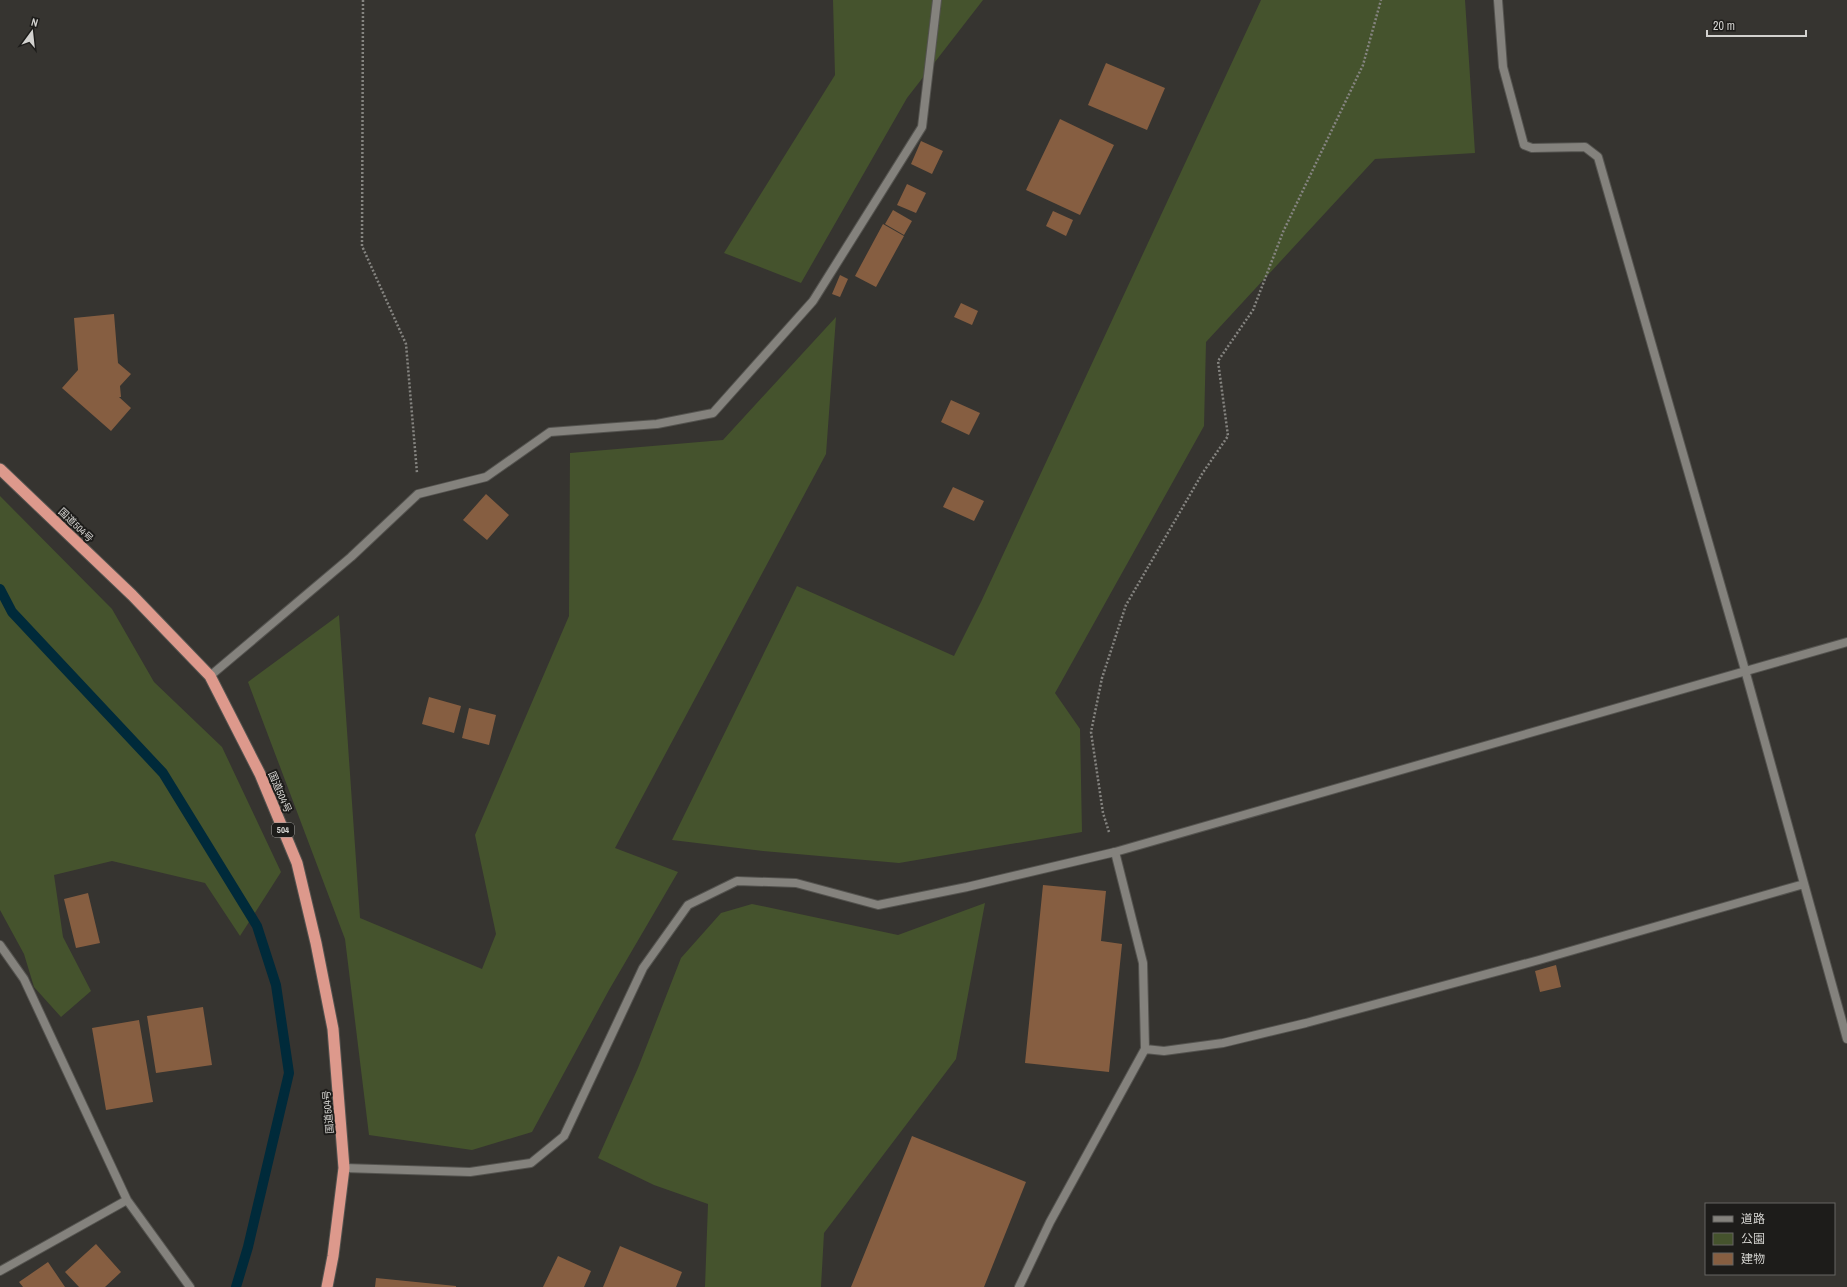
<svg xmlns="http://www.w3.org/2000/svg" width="1847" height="1287" viewBox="0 0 1847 1287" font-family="'Archivo Narrow','Noto Sans JP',sans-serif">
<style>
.green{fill:#45532d}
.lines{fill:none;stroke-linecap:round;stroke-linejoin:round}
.stream{stroke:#002a3a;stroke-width:10}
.building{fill:#865e41}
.minor-casing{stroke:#54534f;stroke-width:10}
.tertiary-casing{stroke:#54534f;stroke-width:10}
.trunk-casing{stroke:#54534f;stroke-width:13}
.path{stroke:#858480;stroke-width:2.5;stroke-dasharray:2 2;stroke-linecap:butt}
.minor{stroke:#84827d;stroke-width:8}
.tertiary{stroke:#84827d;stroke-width:8}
.trunk{stroke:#dd998c;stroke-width:11}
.labels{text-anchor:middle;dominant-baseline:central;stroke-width:4;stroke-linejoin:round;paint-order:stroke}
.shield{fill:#1d1c1a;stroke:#9c9b99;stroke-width:1}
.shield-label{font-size:9px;font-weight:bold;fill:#d3d2cf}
.street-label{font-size:10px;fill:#d3d2cf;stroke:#1d1c1a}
</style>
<rect width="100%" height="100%" fill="#363430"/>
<!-- green -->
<path class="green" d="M833 0H983L907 98 801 283 724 253 835 75Z
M1261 0H1465L1475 153 1375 159 1206 342 1204 426 1055 693 1080 729 1082 832 899 863 763 851 672 840 797 586 954 656 981 602Z
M836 317 826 454 615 848 678 872 609 990 532 1132 472 1150 369 1135 345 939 248 682 339 615 360 918 482 969 496 934 475 835 569 616 570 453 723 440Z
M0 496 112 609 154 682 222 747 281 872 240 936 205 883 112 861 54 875 63 937 91 991 61 1017 34 987 24 954 0 910Z
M985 903 956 1059 824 1233 821 1287H705L708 1204 654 1185 598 1158 638 1068 681 958 721 913 752 904 898 935Z"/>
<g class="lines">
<!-- stream -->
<path class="stream" d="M0 589 12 612 163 773 257 926 276 985 289 1073 248 1247 236 1287"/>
</g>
<!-- building -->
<path class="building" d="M1106 63 1165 88 1147 130 1088 105Z
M1060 119 1114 145 1080 215 1026 190Z
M921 141 943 151 932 174 911 164Z
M907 184 926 193 916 213 897 205Z
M893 210 912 221 904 235 885 224Z
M1053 211 1073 220 1066 236 1046 226Z
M883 224 904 236 876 287 855 276Z
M840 275 848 279 840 297 832 294Z
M961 303 978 311 972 325 954 317Z
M114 314 118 363 131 374 120 386 121 397H119L131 408 111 431 62 388 78 370 74 318Z
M951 400 980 413 969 435 941 422Z
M953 487 984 501 974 521 943 507Z
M486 494 509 515 487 540 463 520Z
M429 697 461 706 454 733 422 724Z
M469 708 496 715 489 745 462 738Z
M1043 885 1106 891 1101 941 1122 944 1109 1072 1025 1063Z
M88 893 100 943 76 948 64 899Z
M1556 965 1561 987 1540 992 1535 971Z
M203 1007 212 1065 156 1073 147 1016Z
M139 1020 153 1102 106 1110 92 1028Z
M912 1136 1026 1182 984 1287H851Z
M96 1244 121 1272 105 1287H79L65 1272Z
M620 1246 682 1272 676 1287H603Z
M558 1256 591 1271 584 1287H543Z
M48 1262 65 1287H23L19 1282Z
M376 1278 456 1286V1287H375Z"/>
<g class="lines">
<!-- minor casing -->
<g class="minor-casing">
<path id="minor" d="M1498 0 1503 67 1524 145 1532 148 1585 147 1598 157 1745 670 1847 1039
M210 676 351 557 418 494 486 477 550 432 657 424 713 413 813 301 922 127 937 0
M0 945 24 979 127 1200 190 1287
M1145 1049 1164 1051 1223 1043 1306 1023 1539 960 1804 884
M0 1271 127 1200
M1019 1287 1050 1222 1145 1049 1143 963 1115 852"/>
</g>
<!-- tertiary casing -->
<g class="tertiary-casing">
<path id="tertiary" d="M344 1168 470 1172 531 1163 564 1136 643 968 688 905 737 881 796 883 878 905 967 887 1115 852 1847 642"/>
</g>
<!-- trunk casing -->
<g class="trunk-casing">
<path id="trunk" d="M0 469 132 595 210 676 260 774 297 863 316 943 333 1029 344 1168 333 1256 327 1287"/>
</g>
<!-- path -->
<path class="path" d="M363 0 362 246 406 344 417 473
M1109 832 1103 813 1091 732 1102 678 1126 605 1202 474 1228 436 1218 361 1253 310 1283 232 1363 65 1381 0"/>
<!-- minor -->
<use href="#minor" class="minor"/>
<!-- tertiary -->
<use href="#tertiary" class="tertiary"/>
<!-- trunk -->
<use href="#trunk" class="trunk"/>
</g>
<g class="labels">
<!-- shield labels -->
<rect class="shield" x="272" y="823" width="22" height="14" rx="3"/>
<g class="shield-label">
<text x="283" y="830">504</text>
</g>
<!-- street labels -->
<g class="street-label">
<text transform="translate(76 525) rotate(44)">国道504号</text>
<text transform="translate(280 792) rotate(67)">国道504号</text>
<text transform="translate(328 1112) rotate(-95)">国道504号</text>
</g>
</g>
<!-- legend -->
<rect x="1705" y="1203" width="130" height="72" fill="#1d1c1a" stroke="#666562"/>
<rect x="1713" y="1216" width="20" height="6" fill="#84827d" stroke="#666562"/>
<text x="1741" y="1223" font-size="12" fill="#d3d2cf">道路</text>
<rect x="1713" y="1233" width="20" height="12" fill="#45532d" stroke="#666562"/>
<text x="1741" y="1243" font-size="12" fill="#d3d2cf">公園</text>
<rect x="1713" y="1253" width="20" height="12" fill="#865e41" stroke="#666562"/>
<text x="1741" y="1263" font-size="12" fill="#d3d2cf">建物</text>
<!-- north arrow -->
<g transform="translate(32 32) rotate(15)" stroke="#1d1c1a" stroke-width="3" paint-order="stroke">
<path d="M0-3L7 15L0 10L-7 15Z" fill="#d3d2cf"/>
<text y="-6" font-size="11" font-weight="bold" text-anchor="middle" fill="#d3d2cf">N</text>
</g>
<!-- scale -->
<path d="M1707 30v6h99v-6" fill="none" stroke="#d3d2cf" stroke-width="2"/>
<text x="1713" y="30" font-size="12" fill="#d3d2cf" stroke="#1d1c1a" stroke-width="3" paint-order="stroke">20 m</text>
</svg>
